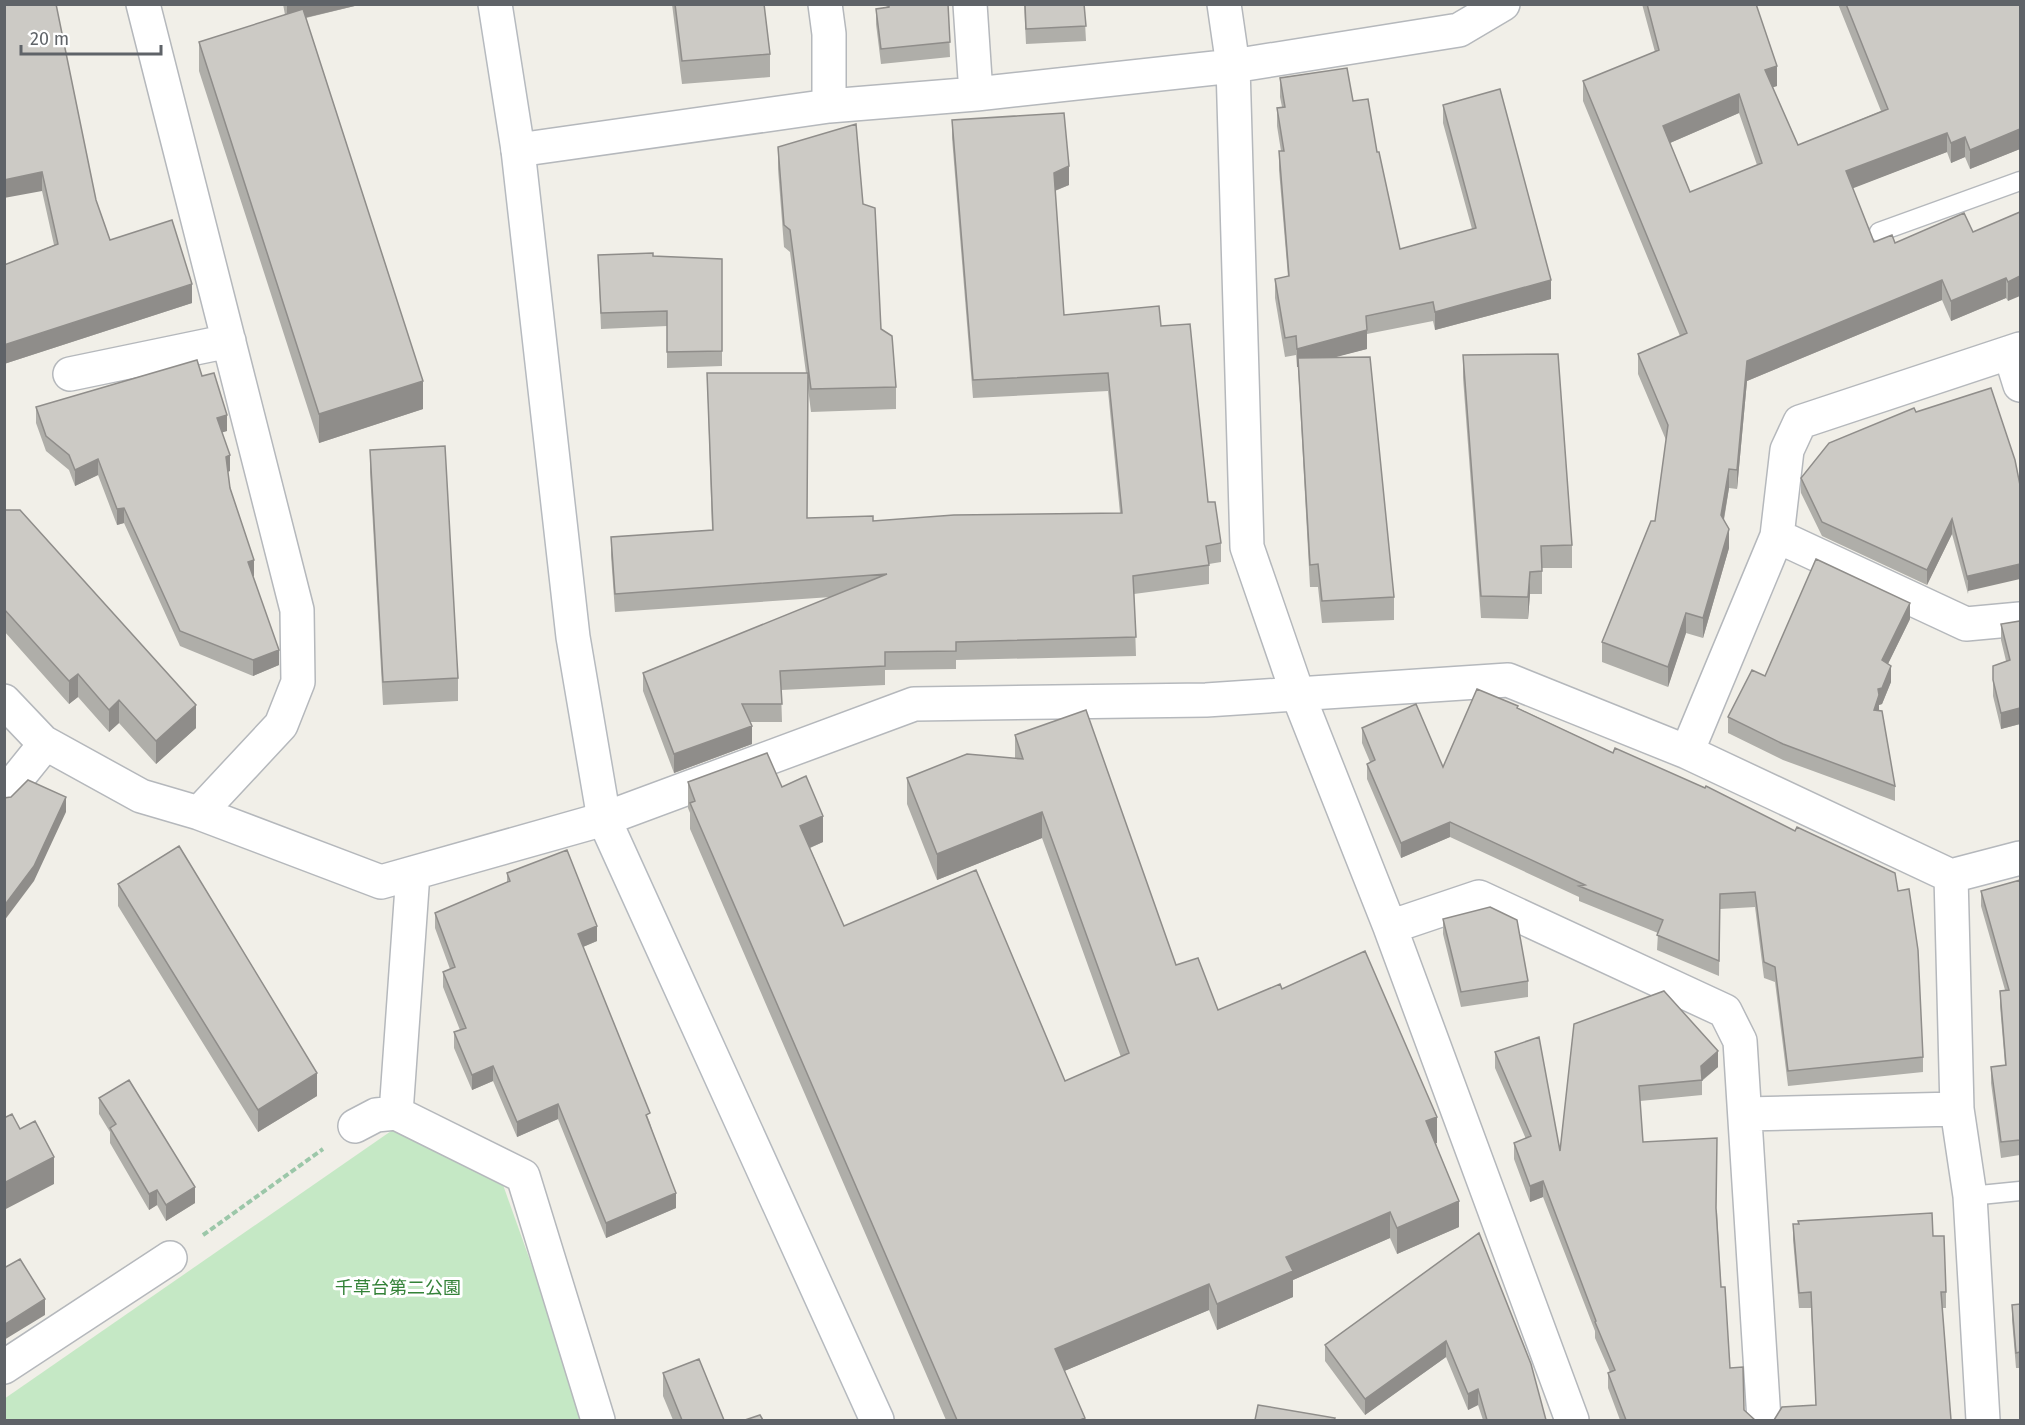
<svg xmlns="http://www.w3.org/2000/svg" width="2025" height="1425" viewBox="0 0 2025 1425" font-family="'Fira Sans','Noto Sans JP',sans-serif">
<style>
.green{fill:#c5e8c5}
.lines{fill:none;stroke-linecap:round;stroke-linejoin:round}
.lane-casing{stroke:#b5b8bc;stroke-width:21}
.street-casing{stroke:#b5b8bc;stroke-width:36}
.secondary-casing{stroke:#b6babf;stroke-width:36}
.path{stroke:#9cc7a9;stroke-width:4;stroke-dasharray:6 3;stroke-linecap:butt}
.lane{stroke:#fff;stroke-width:18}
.street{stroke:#fff;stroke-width:33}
.secondary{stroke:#fff;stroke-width:33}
.wall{fill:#afaea9;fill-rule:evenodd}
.shaded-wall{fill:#8f8d8a}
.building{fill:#cccac5;stroke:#8f8d8a;stroke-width:1.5;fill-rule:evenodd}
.labels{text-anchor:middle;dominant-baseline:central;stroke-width:6;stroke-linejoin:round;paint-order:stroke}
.park-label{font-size:18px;fill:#348238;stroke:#fff}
</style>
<rect width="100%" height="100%" fill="#f1efe8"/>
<!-- green -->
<path class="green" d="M394 1129 502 1182 587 1420H5L4 1399Z"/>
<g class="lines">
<!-- lane casing -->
<g class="lane-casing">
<path id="lane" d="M1879 232 2020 181
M1970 1196 2020 1191"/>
</g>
<!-- street casing -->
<g class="street-casing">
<path id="street" d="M143 4 297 610 298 682 281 725 199 813
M825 4 829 34V106
M970 4 976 94
M1224 4 1233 66 1247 547 1297 692 1390 927 1572 1420
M518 150 829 106 976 94 1233 66 1459 30 1503 4
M2010 353 2020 385
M70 374 229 341
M1777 536 1966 624 2020 619
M4 701 43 742 141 796 199 813 381 882 604 819 914 704 1206 700 1508 680 1687 752 1951 876 2020 858
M1687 752 1777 536 1787 450 1800 422 2020 349
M4 795 45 744
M1951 876 1957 1109 1970 1196 1983 1420
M1390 927 1479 897 1725 1011 1740 1041 1764 1420
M396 1113 413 873
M1745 1114 1957 1109
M355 1126 376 1115 396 1113 523 1176 598 1420
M4 1367 170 1258"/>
</g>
<!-- secondary casing -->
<g class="secondary-casing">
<path id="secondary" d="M495 4 518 150 573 637 604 819 877 1420"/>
</g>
<!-- path -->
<path class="path" d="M203 1235 323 1149"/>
<!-- lane -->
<use href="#lane" class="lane"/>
<!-- street -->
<use href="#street" class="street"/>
<!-- secondary -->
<use href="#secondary" class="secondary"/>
</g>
<!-- wall -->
<path class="wall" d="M4 4 96 200 110 240 192 303 4 364V265L54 245 42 191Z
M283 4H363L306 18 423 409 319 443 199 71V42L285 15Z
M672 4H764L770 54V77L682 84Z
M886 4H948L950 57 881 64 876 24V9L887 8Z
M1024 4H1084L1086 41 1026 44Z
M1642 4H1756L1777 86 1772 87 1798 145 1881 111 1838 4H2020V149L1970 169 1965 157 1951 163 1947 152 1852 188 1874 242 1895 243 1973 232 2020 212 2008 301 2006 298 1951 321 1942 300 1747 381 1737 489 1729 488 1724 520 1729 548 1703 638 1686 633 1668 687 1602 662V642L1655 521 1666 440 1638 374V354L1680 336 1583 101V81L1655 52ZM1739 113 1757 165 1690 192 1670 143Z
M1280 78 1353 101 1377 152 1400 249 1472 229 1443 123V105L1551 299 1435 330 1433 321 1367 334V349L1334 357 1394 597V620L1322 623 1318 587H1310L1298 367H1297L1296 355 1285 357 1275 298V279L1288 277 1279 170V151H1281L1277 126V108L1282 107 1280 97Z
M952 120 1069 185 1055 191 1064 315 1161 326 1208 502 1221 543V562L1209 564V584L1134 594 1136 656 956 660V669L885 670V685L781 690 782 722H750L752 744 674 773 643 691V673L831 597 615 612 611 556V537L712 530 707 373H806L790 252 784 247 778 169V147L863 204 881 329 896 387V409L811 412 808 388 807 518 873 521 1120 513 1108 391 973 398 952 138Z
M598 255 653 256 722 259V366L667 368V326L601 329Z
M1463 355 1572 545V568H1542V594H1530L1528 619 1481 618 1463 378Z
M202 376 227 431 222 432 230 471 228 472 230 488 254 576H253L279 665 253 676 180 646 124 523 117 525 98 475 75 486 69 470 46 451 36 423V407Z
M1991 388 1968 594 1952 534 1927 585 1822 536 1801 493V478L1916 412Z
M370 450 458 678V701L383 705 370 472Z
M4 511 196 728 156 764 119 723 109 732 78 697 69 704 4 631Z
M1910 619 1888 664 1891 682 1882 704 1879 705V711L1895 786V801L1783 760 1728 733V717L1765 676Z
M2020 621V725V724L2001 729 1993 696V666L2006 661 2001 640V624Z
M1518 708 1613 753 1923 1057V1072L1788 1086 1775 982 1764 978 1755 907 1720 909 1719 976 1657 950 1658 933 1579 901V897L1450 837 1401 858 1367 779V764L1370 762 1362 743V728L1443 767Z
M1015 735 1176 965 1218 1010 1282 989 1437 1143H1436L1459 1227 1397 1254 1390 1238 1293 1280V1297L1217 1330 1209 1310 1064 1371 1085 1420H946L690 829V813L688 808V782L782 787 823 842 810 848 844 926 1065 1081 1121 1057 1042 838 937 880 907 804V778L1015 758Z
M507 873 597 941 583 947 650 1123 676 1208 606 1238 558 1119 517 1137 493 1081 472 1090 454 1048V1032L460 1030 443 987V972L450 969 435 928V913L507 883Z
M2020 880V1155L2001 1158 1991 1083V1067L2005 1065 2000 1006V991L2005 990 1981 906V891Z
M118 884 317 1096 258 1132 118 906Z
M1443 919 1528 981V997L1461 1007 1443 934Z
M1574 1024 1718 1067 1702 1081V1095L1640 1101 1643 1142 1717 1211 1721 1287 1730 1368 1744 1410 1755 1420H1620L1608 1388V1373L1610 1372 1595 1338V1331L1543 1197 1530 1202 1514 1159V1143L1526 1139 1495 1068V1052L1560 1151Z
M99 1098 195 1203 166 1221 157 1205 149 1210 110 1143V1132L99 1114Z
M1793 1224 1933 1236 1946 1292V1308H1942L1816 1405 1811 1308H1799L1793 1240Z
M1479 1233 1546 1420H1483L1478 1405 1468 1410 1446 1357 1365 1415 1325 1361V1345Z
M2020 1304V1368H2016L2012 1320V1305Z
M663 1373 724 1420H673L663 1396Z"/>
<!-- shaded-wall -->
<path class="shaded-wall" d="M287 4H363L287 22Z
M1777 66V86L1765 90V70Z
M1739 94V113L1663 146V126Z
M2020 129V149L1970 169V150Z
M1947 133V152L1846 191V171Z
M1965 137V157L1951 163V143Z
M1069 166V185L1054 191V173Z
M42 172V191L4 198V180Z
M2020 276V296L2008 301V282Z
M2006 278V298L1951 321V301Z
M1551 280V299L1435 330V312Z
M1942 280V300L1747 381 1737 489V470L1747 361Z
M192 284V303L4 364V345Z
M1367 330V349L1298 367V358V367H1297V349Z
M423 381V409L319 443V414Z
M227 415V431L217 434V418Z
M230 455V471L226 472V457Z
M98 459V475L75 486V470Z
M1729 469V488L1721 535V515Z
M124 508V523L117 525V509Z
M1952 519V534L1927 585V570Z
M1729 529V548L1703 638V618Z
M254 560V576L248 578V562Z
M2020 564V579L1968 591V594V576Z
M1530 572V594L1528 619V597Z
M1910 603V619L1882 676V660Z
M1686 613V633L1668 687V667Z
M279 650V665L253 676V660Z
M1891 666V682L1882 704 1879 705V711L1874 710 1878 689Z
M78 674V697L69 704V681Z
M119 700V723L109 732V710Z
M196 705V728L156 764V741Z
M2020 708V724L2001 729V713Z
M752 726V744L674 773V754Z
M66 797V812L34 881 4 921V906Z
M1042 812V838L937 880V854Z
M823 816V842L800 852V826Z
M1450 822V837L1401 858V843Z
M597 926V941L578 949V934Z
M1718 1051V1067L1701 1081V1066Z
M493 1066V1081L472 1090V1075Z
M317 1073V1096L258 1132V1110Z
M558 1104V1119L517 1137V1122Z
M1437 1117V1143L1426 1147V1121Z
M54 1157V1184L4 1210V1183Z
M1543 1181V1197L1530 1202V1186Z
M195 1187V1203L166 1221V1205Z
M157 1190V1205L149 1210V1194Z
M676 1193V1208L606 1238V1223Z
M1459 1201V1227L1397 1254V1228Z
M1390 1212V1238L1293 1280V1297L1217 1330V1304L1286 1257Z
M1209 1284V1310L1055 1375V1349Z
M45 1299V1315L4 1340V1325Z
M1446 1341V1357L1365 1415V1399Z
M1478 1389V1405L1468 1410V1394Z"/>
<!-- building -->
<path class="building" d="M4 4H56L96 200 110 240 172 220 192 284 4 345V265L58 244 42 172 4 180Z
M675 4H764L770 54 682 61Z
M889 4H948L950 42 881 49 876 9 889 7Z
M1025 4H1084L1086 26 1026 29Z
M1647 4H1756L1777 66 1765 70 1798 145 1888 109 1846 4H2020V129L1970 150 1965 137 1951 143 1947 133 1846 171 1874 242 1892 235 1895 243 1964 213 1973 232 2020 212V276L2008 282 2006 278 1951 301 1942 280 1747 361 1737 470 1729 469 1721 515 1729 529 1703 618 1686 613 1668 667 1602 642 1651 521H1655L1668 425 1638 354 1687 333 1583 81 1659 50ZM1739 94 1762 163 1690 192 1663 126Z
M303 9 423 381 319 414 199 42Z
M1347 68 1353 101 1368 99 1377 152H1379L1400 249 1476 228 1443 105 1500 89 1551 280 1435 312 1433 302 1366 316 1367 330 1297 349 1296 336 1285 338 1275 279 1289 276 1279 151H1284L1277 108 1285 107 1280 78Z
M1064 113 1069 166 1054 173 1064 315 1159 306 1161 326 1190 324 1208 502H1215L1221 543 1206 546 1209 565 1133 576 1136 637 956 642V651L885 652V666L780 671 782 704H742L752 726 674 754 643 673 887 574 615 594 611 537 713 530 707 373H808L807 518 873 516V521L954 515 1122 513 1108 373 973 380 952 120Z
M856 124 863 204 875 208 881 329 892 336 896 387 811 389 790 230 784 225 778 147Z
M653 253V256L722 259V351L667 352V311L601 313 598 255Z
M1558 354 1572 545 1541 546 1542 571 1530 572 1528 597 1481 596 1463 355Z
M1370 357 1394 597 1322 601 1318 564 1310 565 1298 358Z
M197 360 202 376 214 373 227 415 217 418 230 455 226 457 230 488 254 560 248 562 279 650 253 660 180 631 124 508 117 509 98 459 75 470 69 455 46 436 36 407Z
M1991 388 2015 460 2020 485V564L1968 576V580L1952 519 1927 570 1822 522 1801 478 1829 443 1914 408 1916 412Z
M445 446 458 678 383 682 370 450Z
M5 510H20L196 705 156 741 119 700 109 710 78 674 69 681 4 609Z
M1816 559 1910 603 1882 660 1891 666 1882 688 1878 689 1879 695 1874 710 1882 711 1895 786 1783 744 1728 717 1752 670 1765 676Z
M2020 621V709V708L2001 713 1993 680V666L2010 660 2001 624Z
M1477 689 1518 706 1517 708 1613 753 1615 748 1705 788 1706 786 1795 831 1797 827 1895 873 1898 891 1909 889 1918 950 1923 1057 1788 1071 1775 967 1764 962 1755 892 1720 894 1719 961 1657 935 1663 920 1579 886 1585 885 1450 822 1401 843 1367 764 1375 760 1362 728 1416 704 1443 767Z
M1086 710 1176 965 1198 958 1218 1010 1280 984 1282 989 1365 951 1437 1117 1426 1121 1459 1201 1397 1228 1390 1212 1286 1257 1293 1271 1217 1304 1209 1284 1055 1349 1085 1418 1080 1420H957L690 803 695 801 688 782 767 753 782 787 806 776 823 816 800 826 844 926 976 870 1065 1081 1129 1053 1042 812 937 854 907 778 967 754 1023 759 1015 735Z
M28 780 66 797 34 866 4 906V798L11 797Z
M179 846 317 1073 258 1110 118 884Z
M567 850 597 926 578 934 650 1113 646 1115 676 1193 606 1223 558 1104 517 1122 493 1066 472 1075 454 1032 466 1028 443 972 455 967 435 913 510 881 507 873Z
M2020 880V1140L2001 1142 1991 1067 2006 1065 2000 991 2009 990 1981 891Z
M1490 907 1517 920 1528 981 1461 992 1443 919Z
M1664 991 1718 1051 1701 1066 1702 1080 1639 1086 1643 1142 1717 1138 1716 1208 1721 1287H1725L1730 1368 1743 1367 1744 1410 1755 1420H1626L1608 1373 1615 1370 1595 1322 1596 1321 1543 1181 1530 1186 1514 1143 1531 1136 1495 1052 1539 1037 1560 1151 1574 1024Z
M129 1080 195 1187 166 1205 157 1190 149 1194 110 1128 116 1124 99 1098Z
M12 1114 20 1129 35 1121 54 1157 4 1183V1118Z
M1932 1213 1933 1236H1944L1946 1292H1941L1951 1420H1774L1782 1407 1816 1405 1811 1292 1799 1293 1793 1224H1799L1798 1221Z
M1479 1233 1531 1364 1546 1420H1487L1478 1389 1468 1394 1446 1341 1365 1399 1325 1345Z
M20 1259 45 1299 4 1325V1268Z
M2020 1304V1352L2016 1353 2012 1305Z
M699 1359 724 1420H682L663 1373Z
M1258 1405 1335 1418 1334 1420H1255Z
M760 1415 763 1420H745Z"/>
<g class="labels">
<!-- park labels -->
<g class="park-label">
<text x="398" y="1288">千草台第二公園</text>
</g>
</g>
<!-- border -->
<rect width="2025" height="1425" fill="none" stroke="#5f6368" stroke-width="12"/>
<!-- scale -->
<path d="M21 45v9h140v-9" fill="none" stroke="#5f6368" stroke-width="3"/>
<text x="30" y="45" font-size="18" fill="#5f6368" stroke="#ffffff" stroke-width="4.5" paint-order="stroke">20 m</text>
</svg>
